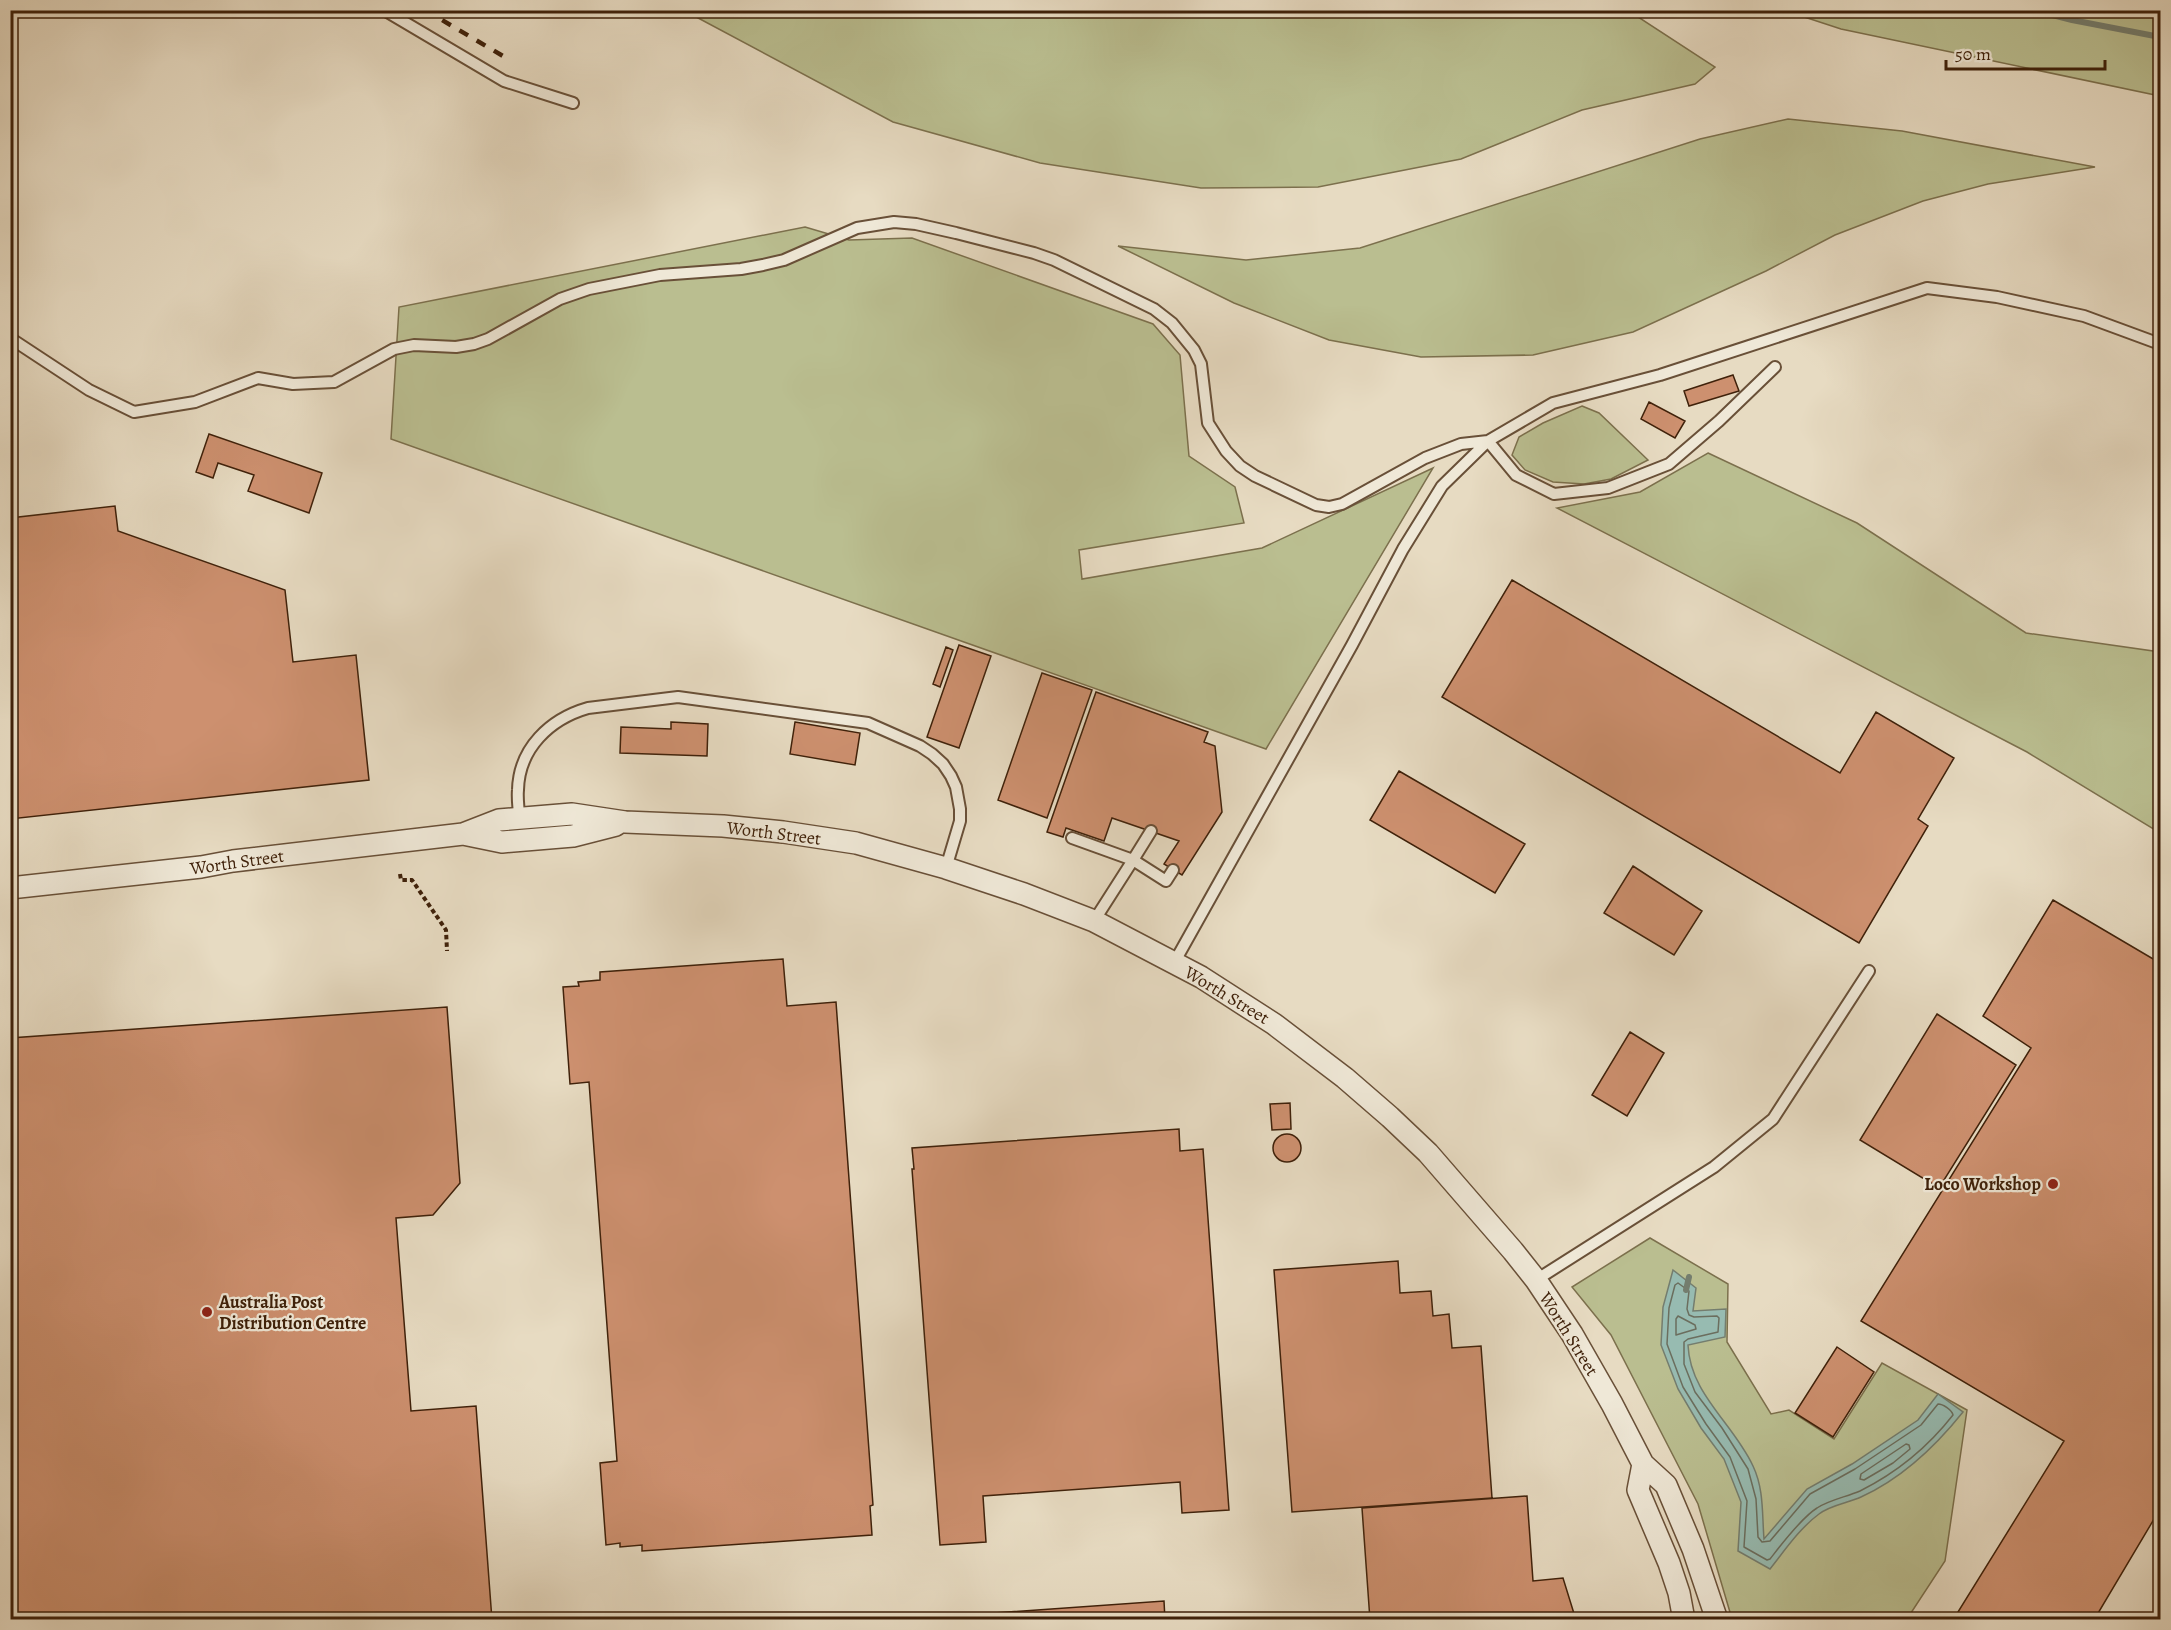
<svg xmlns="http://www.w3.org/2000/svg" width="2171" height="1630" viewBox="0 0 2171 1630" font-family="Alegreya,serif">
<style>
.green{fill:#babe90;stroke:#7c704d;stroke-width:1.5}
.water{fill:#97bbb1;stroke:#747d6e;stroke-width:1.5}
.lines{fill:none;stroke-linecap:round;stroke-linejoin:round}
.shore{stroke:#6b6e5e;stroke-width:1.5}
.stream{stroke:#747d6e;stroke-width:6}
.building{fill:#cd906f;stroke:#3f210a;stroke-width:1.5}
.service-casing{stroke:#695038;stroke-width:14}
.minor-casing{stroke:#695038;stroke-width:24}
.path{stroke:#3f210a;stroke-width:4;stroke-dasharray:4.5 3;stroke-linecap:butt}
.service{stroke:#efe8d7;stroke-width:10}
.minor{stroke:#efe8d7;stroke-width:21}
.rail{stroke:#3f210a;stroke-width:4.5;stroke-dasharray:10 10;stroke-linecap:butt}
.poi-dot{fill:#8f2418;stroke:#efe8d7;stroke-width:2}
.labels{text-anchor:middle;dominant-baseline:central;stroke-width:4.5;stroke-linejoin:round;paint-order:stroke}
.street-label{font-size:18px;fill:#3f210a;stroke:#efe8d7}
.poi-label{font-size:18px;font-weight:bold;fill:#3f210a;stroke:#efe8d7;text-anchor:end}
</style>
<rect width="100%" height="100%" fill="#e7dbc2"/>
<filter id="stains"><feTurbulence type="fractalNoise" baseFrequency=".00333" numOctaves="4"/><feColorMatrix values="0 0 0 0 .2 0 0 0 0 .09 0 0 0 0 .02 0 0 0 .5 -.17"/></filter>
<radialGradient id="worn" r=".72"><stop offset=".6" stop-color="#630" stop-opacity="0"/><stop offset="1" stop-color="#630" stop-opacity=".3"/></radialGradient>
<!-- green -->
<path class="green" d="M685 11H1629L1715 67 1695 84 1582 110 1461 159 1318 187 1201 188 1040 163 893 122Z
M1786 11H2160V96L1841 29Z
M1788 119 1902 131 2095 167 1988 184 1923 201 1835 235 1766 271 1633 332 1533 355 1421 357 1329 340 1234 303 1118 246 1246 260 1360 248 1700 139Z
M805 227 849 240 912 238 1153 324 1180 355 1189 456 1235 487 1244 523 1079 550 1082 579 1262 548 1433 468 1266 749 391 439 399 307Z
M1582 406 1599 413 1648 460 1611 479 1584 484 1553 482 1525 470 1512 455 1519 437 1543 423Z
M1708 453 1857 523 2026 633 2160 652V833L2027 752 1557 508 1640 492Z
M1650 1238 1728 1284 1727 1342 1771 1414 1789 1410 1834 1439 1882 1363 1967 1410 1945 1561 1907 1619H1732L1698 1504 1611 1335 1572 1287Z"/>
<!-- water -->
<path class="water" d="M1673 1270 1696 1288 1693 1311 1726 1309 1725 1337 1688 1345C1690 1394 1733 1423 1753 1466 1764 1489 1762 1514 1764 1539L1807 1489 1852 1464 1918 1420 1938 1394 1963 1412C1935 1447 1903 1478 1861 1497 1848 1503 1830 1505 1819 1514 1800 1528 1785 1550 1770 1569L1738 1551 1741 1502 1724 1459 1701 1428 1678 1389 1661 1345 1663 1307Z"/>
<g class="lines">
<!-- shore -->
<path class="shore" d="M1678 1283 1689 1291 1687 1309 1689 1315 1694 1317 1717 1316 1719 1318 1718 1332 1688 1339 1684 1342V1364L1695 1392 1722 1428 1748 1469 1756 1499 1758 1537 1762 1542 1770 1541 1810 1494 1855 1469 1921 1425 1938 1404C1943 1404 1952 1410 1953 1415 1928 1447 1896 1473 1860 1491 1846 1497 1829 1500 1817 1508 1801 1518 1781 1545 1770 1559L1767 1560 1744 1547 1747 1501 1730 1457 1706 1424 1683 1387 1667 1344 1669 1308 1675 1285Z
M1678 1316 1695 1325 1696 1329 1676 1335V1319Z
M1906 1444 1909 1445 1910 1449 1893 1463 1864 1480 1860 1479 1861 1474Z"/>
<!-- stream -->
<path class="stream" d="M2033 10 2072 20 2160 37
M1686 1290 1689 1277"/>
</g>
<!-- building -->
<path class="building" d="M1733 375 1739 391 1689 406 1684 391Z
M1649 402 1685 421 1675 438 1641 419Z
M209 434 322 473 309 513 248 491 254 475 218 463 213 478 196 472Z
M115 506 118 531 285 590 293 662 356 655 369 780 10 819V518Z
M1512 580 1840 773 1876 712 1954 758 1918 819 1928 826 1859 943 1442 697Z
M959 645 991 656 959 748 927 737Z
M946 647 953 650 940 687 933 684Z
M1042 673 1092 690 1047 818 998 800Z
M1096 692 1208 732 1204 742 1215 746 1222 812 1182 875 1164 864 1179 841 1112 818 1104 841 1066 828 1063 837 1047 832Z
M671 722 708 724 707 756 620 753 621 727 671 729Z
M795 722 860 733 855 765 790 754Z
M1399 771 1525 844 1495 893 1370 820Z
M1633 866 1702 911 1674 955 1604 913Z
M2053 900 2160 963V1509L2094 1620H1953L2064 1441 1861 1321 2031 1048 1983 1016Z
M783 959 787 1006 836 1002 873 1505 870 1506 872 1535 642 1551V1545L620 1547V1543L606 1545 600 1463 617 1461 589 1082 570 1084 563 987 579 986 578 982 600 980V972Z
M447 1007 460 1183 433 1215 396 1218 411 1411 476 1406 492 1620H10V1038Z
M1937 1014 2016 1065 1939 1188 1860 1140Z
M1630 1032 1664 1053 1627 1116 1592 1095Z
M1290 1103 1291 1129 1272 1130 1270 1104Z
M1179 1129 1180 1151 1203 1149 1229 1510 1182 1513 1180 1482 983 1496 986 1542 940 1545 912 1169H914L912 1148Z
M1273 1148a14 14 0 1 1 28 0a14 14 0 1 1-28 0Z
M1398 1261 1400 1293 1431 1291 1433 1316 1449 1314 1452 1348 1481 1346 1492 1498 1292 1512 1274 1270Z
M1837 1347 1874 1372 1833 1437 1795 1413Z
M1527 1496 1533 1581 1563 1578 1576 1620H1370L1362 1508Z
M1164 1601 1165 1620H896Z"/>
<g class="lines">
<!-- service casing -->
<g class="service-casing">
<path id="service" d="M384 10 504 81 573 103
M10 338 89 390 134 412 195 402 258 378 293 384 334 382 394 349 414 345 456 347 474 344 488 339 560 299 589 289 660 275 741 269 763 265 784 260 857 228 894 222 916 224 956 233 1034 253 1054 260 1154 309 1172 323 1194 350 1201 364 1208 423 1226 451 1240 466 1255 476 1316 505 1329 507 1342 504 1425 458 1461 444 1488 441 1516 475 1554 494 1608 488 1669 464 1719 421 1775 367
M519 818C519 809 517 799 518 790 519 748 550 719 588 708L678 697 868 723 920 746 932 754 943 764 951 776 956 787 960 809V821L946 868
M1072 838 1133 860 1151 831
M1094 921 1133 860 1166 881 1173 870
M1174 963 1352 645 1403 549 1442 486 1488 441 1553 403 1660 375 1927 288 1997 297 2084 316 2160 344
M1536 1280 1714 1167 1773 1119 1869 971"/>
</g>
<!-- minor casing -->
<g class="minor-casing">
<path id="minor" d="M463 834 502 842 573 836 616 825
M10 888 201 867 233 861 463 834 499 820 572 814 625 822 723 826 783 832 856 843 946 868 1024 894 1094 921 1201 977 1274 1024 1345 1078 1390 1117 1428 1153 1513 1251 1536 1280 1572 1334 1612 1404 1643 1464 1666 1485 1693 1549 1717 1620
M1643 1464 1638 1490 1669 1563 1679 1593 1684 1620"/>
</g>
<!-- path -->
<path class="path" d="M400 874 401 880H412L446 930 447 951"/>
<!-- service -->
<use href="#service" class="service"/>
<!-- minor -->
<use href="#minor" class="minor"/>
<!-- rail -->
<path class="rail" d="M425 10 508 59"/>
</g>
<!-- markers -->
<g class="poi-dot">
<circle cx="2053" cy="1184" r="6"/>
<circle cx="207" cy="1312" r="6"/>
</g>
<g class="labels">
<!-- street labels -->
<g class="street-label">
<text transform="translate(774 833) rotate(7)">Worth Street</text>
<text transform="translate(237 862) rotate(-8)">Worth Street</text>
<text transform="translate(1227 995) rotate(31)">Worth Street</text>
<text transform="translate(1569 1334) rotate(58)">Worth Street</text>
</g>
<!-- poi labels -->
<g class="poi-label">
<text x="2041" y="1184">Loco Workshop</text>
<text x="219" y="1302" text-anchor="start">Australia Post<tspan x="219" dy="21">Distribution Centre</tspan></text>
</g>
</g>
<!-- margin -->
<rect width="2171" height="1630" fill="none" stroke="#e7dbc2" stroke-width="36"/>
<rect x="12" y="12" width="2147" height="1606" fill="none" stroke="#3f210a" stroke-width="3"/>
<rect x="18" y="18" width="2135" height="1594" fill="none" stroke="#3f210a" stroke-width="1.5"/>
<!-- scale -->
<path d="M1946 60v9h159v-9" fill="none" stroke="#3f210a" stroke-width="3"/>
<text x="1955" y="60" font-size="18" fill="#3f210a" stroke="#efe8d7" stroke-width="4.5" paint-order="stroke">50 m</text>
<rect width="100%" height="100%" filter="url(#stains)"/>
<rect width="100%" height="100%" fill="url(#worn)"/>
</svg>
